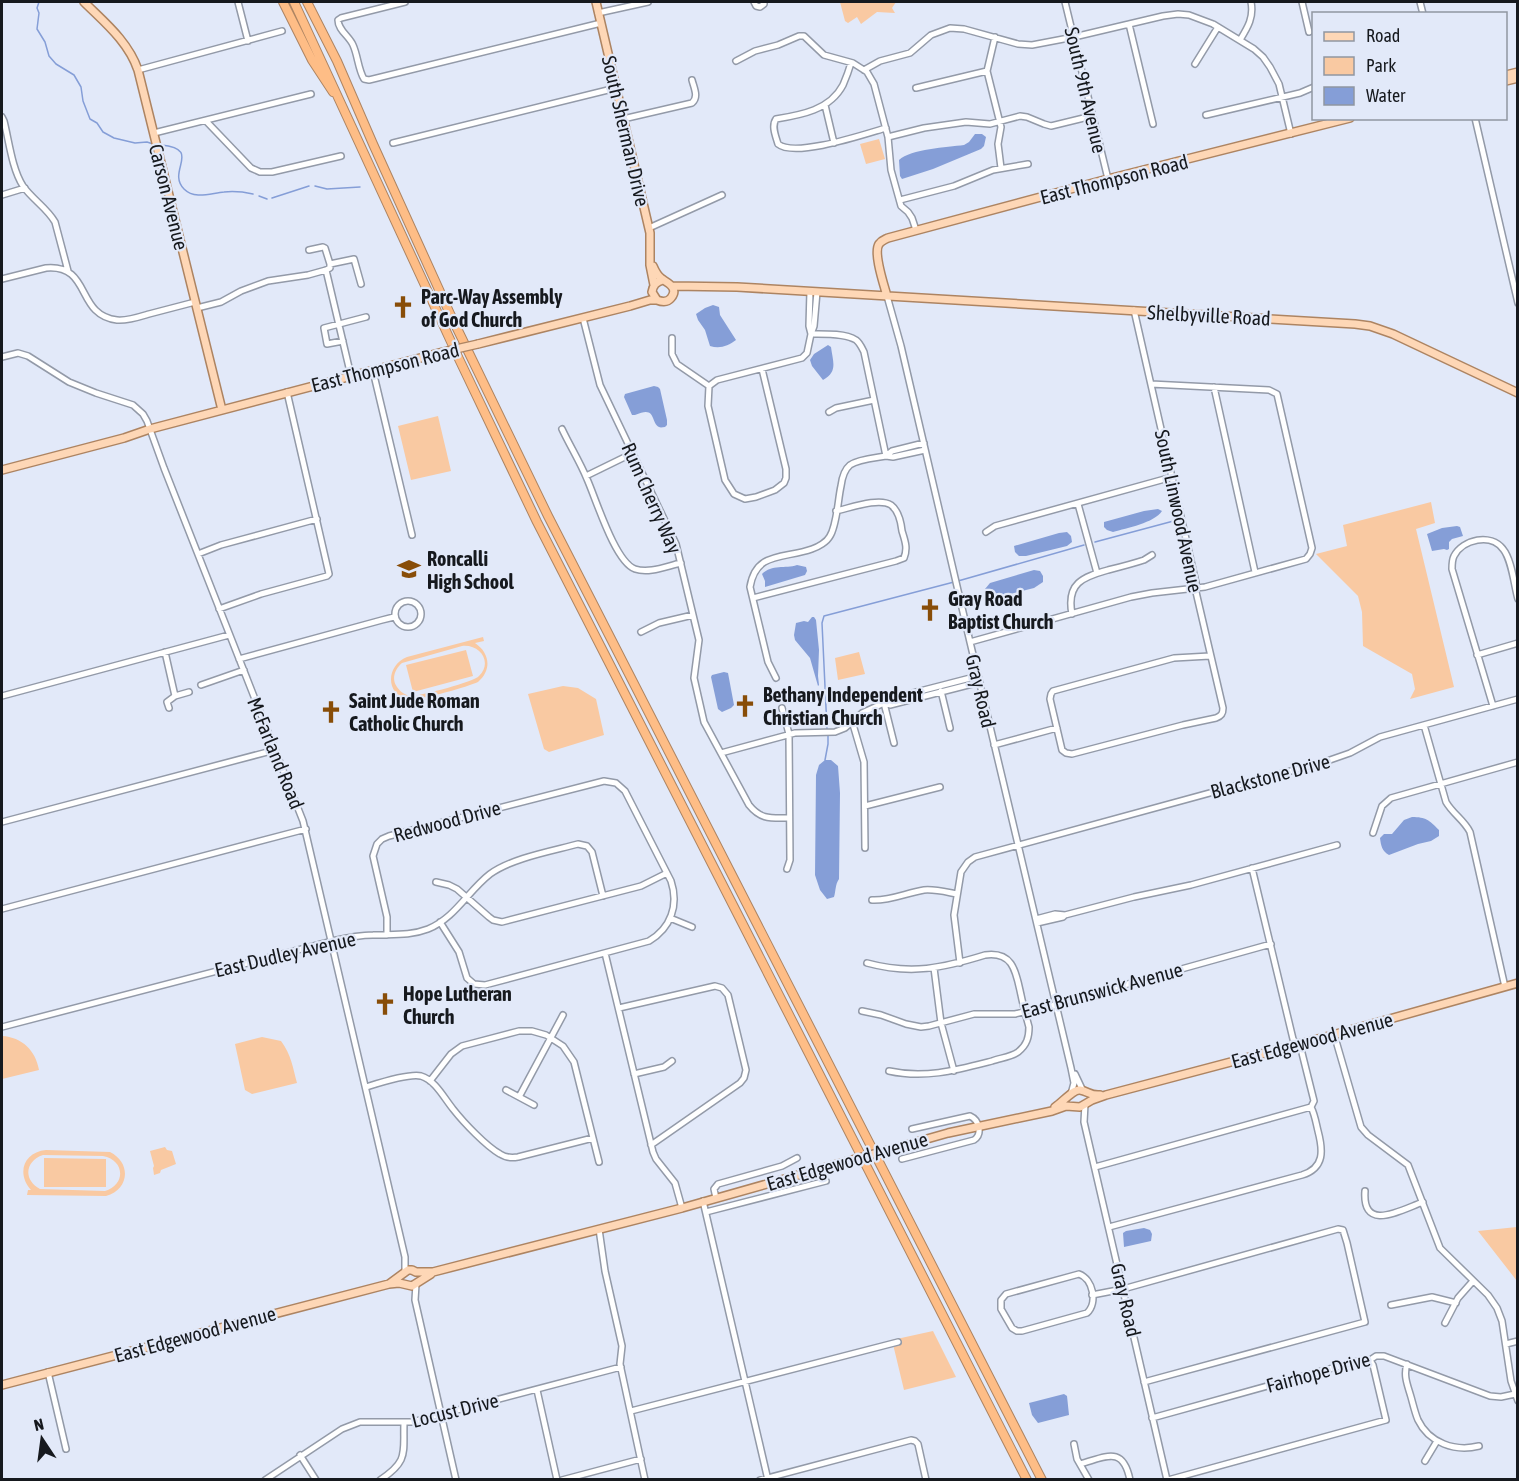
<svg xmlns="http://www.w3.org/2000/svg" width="1519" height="1481" viewBox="0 0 1519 1481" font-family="'Asap Condensed',sans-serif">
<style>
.green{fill:#f9c9a2;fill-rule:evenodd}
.water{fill:#859ed7}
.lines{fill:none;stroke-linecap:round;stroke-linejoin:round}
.stream{stroke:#859ed7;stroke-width:1.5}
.minor-casing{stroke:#939aa8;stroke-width:8}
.major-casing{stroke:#ad8462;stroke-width:10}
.highway-casing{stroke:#ad8462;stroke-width:10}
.minor{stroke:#fff;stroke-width:5}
.major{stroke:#fed7b6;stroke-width:7}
.highway{stroke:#febd86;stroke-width:8}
.major-bridge-casing{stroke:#ad8462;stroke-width:10;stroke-linecap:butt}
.major-bridge{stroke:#fed7b6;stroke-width:7}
.labels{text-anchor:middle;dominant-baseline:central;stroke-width:4.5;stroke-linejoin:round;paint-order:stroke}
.street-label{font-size:20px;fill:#16191e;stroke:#e2e9f9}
.poi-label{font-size:20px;font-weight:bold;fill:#16191e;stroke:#e2e9f9;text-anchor:start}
</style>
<rect width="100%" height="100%" fill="#e2e9f9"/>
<!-- green -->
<path class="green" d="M840 2H896L892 8 895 13 877 12 861 24 857 17 848 23 845 21Z
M879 139 885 159 866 164 860 144Z
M438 416 451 471 411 480 398 426Z
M1431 502 1435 523 1416 529 1454 687 1410 699 1415 689 1412 674 1363 646 1362 612 1358 596 1316 554 1347 546 1343 525Z
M483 637 484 641 475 643C490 653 492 670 478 682 467 687 419 701 408 699 385 695 386 665 407 657ZM462 646C480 644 493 662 479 676 474 682 422 695 413 696 407 696 401 693 397 687 391 679 395 669 402 663Z
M466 650 473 676 413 692 406 665Z
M859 652 865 674 838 680 835 658Z
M563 686 578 688 596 699 604 735 549 752 544 749 528 694Z
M2 1036C22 1037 36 1051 39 1070L2 1079Z
M262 1037 281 1041C291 1054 293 1068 297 1083L252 1094 245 1090 235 1044Z
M165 1147 167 1150 172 1151 176 1164 161 1170 160 1173 154 1175 153 1168 154 1166 150 1151Z
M46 1150 110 1152C132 1163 129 1190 106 1196L27 1195 28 1190H31C16 1173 24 1152 46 1150ZM43 1155 103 1156C125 1160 126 1185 105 1191L40 1189C23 1180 25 1161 43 1155Z
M44 1158 106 1159V1187H44Z
M1517 1227H1518L1517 1281 1478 1231Z
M933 1331 956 1377 904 1390 892 1340Z"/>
<!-- water -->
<path class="water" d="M975 134H982L986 137 984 146 981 149 933 169 902 179 900 176 899 160C911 149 947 147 964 145L969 142Z
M713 305 719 307 720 315 736 340C728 346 720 349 710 346L705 330 698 320 696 314 705 308Z
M828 345 831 347C833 362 838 372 823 380L812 366 810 360 814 354Z
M654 386 658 387 660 389 667 420V425L665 427C663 427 661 428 659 427 650 422 657 405 635 415H632L624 397 625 394Z
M1158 509 1162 511C1154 523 1127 528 1113 532L1107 530 1104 527V522L1144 511Z
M1457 526 1460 527 1463 536 1452 539 1449 542V549L1447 550 1444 549 1432 551 1427 534 1442 528Z
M1067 532 1071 536 1072 542 1067 546 1026 556H1019L1015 552 1014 546 1059 533Z
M797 565 806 567 807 571 805 575 765 587V581L762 574C772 564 785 569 797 565Z
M1034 570 1040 571 1043 576V582L1034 588 991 599 985 594V589L990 583Z
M812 617H814L816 620 819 650 818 676 819 685 818 686 810 658 795 640 794 635 796 623 804 621 808 622Z
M724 672 728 673 734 705 731 708 722 712 718 709 711 677 712 675Z
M825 760H831L838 766 840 793 839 879C835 885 836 890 834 897L827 899 820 890 815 875 816 775 819 765Z
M1412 817C1426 817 1429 820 1439 830V836L1431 841 1418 844 1389 855C1382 851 1381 846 1380 838L1384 834H1392L1404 820Z
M1144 1228 1150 1230 1152 1234 1151 1241 1124 1247 1123 1233 1126 1231Z
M1064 1394 1067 1396 1069 1415 1038 1423 1032 1415 1029 1403Z"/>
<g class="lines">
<!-- stream -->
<path class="stream" d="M39 2 37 8 39 13 37 29 45 42 49 56 56 64 74 75 81 87 83 101 90 119 97 123 103 132 114 138 135 143 147 142 153 144
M161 145C203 149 166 171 184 189 195 200 211 193 224 192 233 191 244 192 253 194
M315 186 327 189 360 187
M259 196 267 199
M272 198 309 186
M1095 542 1181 519
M958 581 1084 545
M827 729 822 623 824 616 954 582
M825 760 828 744V734"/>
<!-- minor casing -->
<g class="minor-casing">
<path id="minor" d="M238 2 248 41
M405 2 341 18 338 20C338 30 349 36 353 45 358 56 358 69 364 79L369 80 601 23
M754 2 756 6 760 7 764 4V2
M1065 2 1108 179
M1302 2 1309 32
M1420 2 1423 14
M598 13 648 2
M1129 24 1153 124
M995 37 987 71 1001 127 998 144 1001 168
M1240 40C1248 27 1254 17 1251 2
M736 61 755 51 778 45 799 36H804L824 55 853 63 867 72 874 84 888 137 891 170 901 206 908 212 912 218 916 230
M851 63C849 70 846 78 843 85 830 110 801 115 776 119 771 126 776 137 778 144 795 158 865 134 886 128
M1195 64 1218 27
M138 70 282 31
M864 70 880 61 910 53 931 35 950 28 964 29 1018 44 1032 45 1074 37 1163 16 1178 14 1189 15 1213 24 1254 49 1263 57 1270 67 1279 84 1291 134
M916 88 987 71
M825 105 834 143
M1206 115 1300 93 1314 87
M2 117 4 121C9 141 12 169 23 186 32 199 47 208 55 222L68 271
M1475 118 1518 303
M623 119 692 103C699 97 694 88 692 80
M206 121 251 168 260 172H272L341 156
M154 133 311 94
M888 137 924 128 966 122 990 124 1020 116 1027 117 1044 124 1051 126 1092 116
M393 143 616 88
M2 195 25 188
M900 200 954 186 993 170 1028 164
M649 228 722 195
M309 250 323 247 325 248 330 264
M326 270 351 376
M326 270 330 268V264L354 259 361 284
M2 279 46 268C92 264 75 315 117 320 127 321 139 317 149 314 164 310 180 306 195 302
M810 291 809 326 811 334 814 326 817 292
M887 296 901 346 970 642 1071 1068 1074 1083 1071 1094
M197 308 221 302 241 291 268 281 308 275 326 270
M1134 310 1196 583V592L1223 708C1223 714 1221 716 1216 718L1183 725 1072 754 1066 753 1062 750 1050 699 1051 694 1053 691 1174 658 1210 656
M583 318 600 385 676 544 699 640 694 678 704 722 749 805C761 820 771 818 789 818
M672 338V354L677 364 709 386
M343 341 327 344 324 328 366 317
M2 357 18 353 28 356 69 382 96 393 133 405 143 414 147 421 164 468 303 821 405 1257V1272
M373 371 412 535
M709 386 717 380 802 358 807 353 811 334C823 334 845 333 856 340 860 343 862 348 864 352L886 456C875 458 859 459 850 465 844 470 842 478 841 486 838 499 837 525 830 536 827 542 818 547 812 549 784 559 756 551 750 587L768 662 776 678
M709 386 708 406 725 480 734 494 745 499 756 497 775 490 784 483 786 478V469L762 369
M1214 387 1255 572
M829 412 836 408 874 400
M562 429C570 446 580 462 587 479 596 499 615 562 635 569 649 574 667 566 681 563
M924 443 892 451 886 456 893 457 925 450
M586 476 633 453
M1078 504 1097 573
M986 532 995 526 1172 477
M198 554 221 545 317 519
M753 598 896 561 904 558C908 548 905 541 902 531 901 522 899 511 891 505 879 497 850 508 836 511
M395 614a13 13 0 1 1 26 0a13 13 0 1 1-26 0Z
M219 609 261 594 327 576 329 574 287 392
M1072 614C1066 583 1083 577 1108 570 1120 567 1132 564 1144 560L1152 555
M641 632 659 623 693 615
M970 642 1131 597 1152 593 1205 587 1306 559 1310 554 1312 548 1277 394 1269 390 1151 384
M165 652 175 696
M1477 655 1518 643
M239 659 382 620 394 617 395 615
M978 676 889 699 884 703 890 705 980 682
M201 685 244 670
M941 691 950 728
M2 696 229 635
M1493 706 1452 569C1452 565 1452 560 1454 556 1463 539 1491 533 1503 549 1512 560 1514 585 1518 599
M169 708 167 702 175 696 189 692
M782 708 789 734 790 860 787 869
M852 721 864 762 865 848
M1424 725 1446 802C1453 814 1464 820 1470 832L1505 987
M994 745 1057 728
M721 753 795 733 835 732 845 728 862 713 884 703 894 743
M865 806 940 787
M2 822 275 750
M1373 833 1382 806 1391 798 1518 762
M436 882 449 885 457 889 489 917 493 920 502 922 641 886 667 873
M872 900C890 901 906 893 924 890 935 889 946 892 957 894
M2 909 306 829
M1065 915 1134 897 1191 885 1337 845
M670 918 692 927
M1036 919 1055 914 1065 915 1063 917 1037 923
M387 935V917L373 856 377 844 382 839 389 836 604 781 616 783 625 791 671 881C679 905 671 928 649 941L485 985 474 984 467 978 459 952 440 922
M605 953 653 1152 656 1159 675 1183 682 1208
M867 963C911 975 943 968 985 955 1014 951 1016 973 1021 995 1023 1005 1026 1016 1029 1027 1029 1037 1027 1045 1018 1052 1011 1057 1000 1058 992 1061 957 1070 925 1079 889 1071
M960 963 954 915 961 872 968 862 975 857 1327 761 1350 753 1380 737 1518 699
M934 968 941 1023 954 1071
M619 1008 715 986 722 988 728 995 746 1070 744 1078 740 1083 651 1145
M862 1011 881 1015 906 1024 921 1027 929 1026 974 1014H1015L1056 1004 1271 944
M2 1027 332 941C345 938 359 935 373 935 392 934 410 936 428 929 455 918 468 891 490 874 512 858 552 851 578 844L587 846 592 852 603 896
M1334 1034 1361 1127 1368 1135 1408 1165 1440 1248 1488 1295 1497 1308 1502 1321 1511 1381 1518 1401
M634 1074 664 1067 672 1061
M1075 1074 1083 1091
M430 1081 451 1054 462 1046 519 1031H532L546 1035 563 1046 574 1062 599 1162
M366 1087C379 1083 409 1073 421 1076 435 1080 444 1098 453 1109 464 1123 486 1146 500 1154 506 1158 512 1158 518 1157L593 1138
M506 1090 534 1105
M519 1097 563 1015
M1085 1104 1084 1122 1167 1480
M902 1159 974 1140C983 1134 979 1120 970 1116L912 1129
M1095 1167 1311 1107
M1365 1191C1362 1233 1401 1210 1423 1202
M716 1198 714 1189 718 1184 782 1166 797 1158
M703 1201 768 1480
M706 1212 826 1181
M1109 1227 1302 1175C1325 1168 1323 1150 1318 1131 1316 1123 1315 1115 1311 1107L1314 1101 1301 1049 1293 1039 1252 868
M599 1229 605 1271 622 1346 620 1364 645 1480
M1079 1274C1093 1279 1098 1303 1087 1313L1022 1331H1017L1012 1328 1001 1309V1300L1006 1294Z
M416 1284 415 1300 456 1480
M1092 1295 1123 1289 1338 1229 1343 1230 1347 1243 1365 1322 1144 1382
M1391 1305 1432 1297 1456 1303
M1445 1323 1458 1298 1473 1281
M1506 1344 1518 1341
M1407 1364C1403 1376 1408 1386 1411 1397 1413 1404 1415 1413 1418 1420 1429 1443 1455 1452 1479 1446
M48 1372 66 1449
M537 1390 557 1480
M631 1411 898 1342
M1152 1418 1365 1359 1370 1360 1376 1356H1384L1490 1396 1501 1397 1515 1394
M1074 1444 1077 1459 1089 1480
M300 1455 316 1480
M1425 1461 1437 1441
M1080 1464C1106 1457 1123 1445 1130 1480
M265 1480 342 1429 360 1422H412L621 1367
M380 1480C409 1461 403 1453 404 1423
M562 1480 641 1459
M760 1480 911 1440 915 1441 918 1444 926 1480
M1168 1480 1386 1420 1373 1365 1370 1360"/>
</g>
<!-- major casing -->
<g class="major-casing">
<path id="major" d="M84 2C104 22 128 41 138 70L222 410
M596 2 650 233V265L654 285
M1506 75 1518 72
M1506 81 1518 78
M653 266C655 271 658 276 662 279 668 283 679 288 671 298 667 303 662 302 657 300L652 292C653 285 656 282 663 280
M672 286 737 287 1355 324 1370 326 1393 334 1518 393
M887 296C884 285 873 253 879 244 882 240 884 240 888 238L1108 179 1350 118
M478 344 630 306 650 300H657
M2 470 124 438 150 429 443 352
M1055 1107C1062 1103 1073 1089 1080 1090 1088 1091 1090 1096 1100 1095
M888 1150 948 1133 1052 1111 1066 1106 1080 1107 1092 1100 1106 1095 1329 1036 1518 983
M389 1284 408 1270H412L416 1272H433L682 1208 848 1161
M2 1385 389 1284 399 1283 412 1286 431 1274"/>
</g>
<!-- highway casing -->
<g class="highway-casing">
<path id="highway" d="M283 2 312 60 333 92
M294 2 459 359 537 522 1027 1480
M307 2 337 61 373 144 451 316 548 516 1042 1480"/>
</g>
<!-- minor -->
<use href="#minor" class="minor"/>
<!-- major -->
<use href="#major" class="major"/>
<!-- highway -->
<use href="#highway" class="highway"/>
<!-- major-bridge casing -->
<g class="major-bridge-casing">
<path id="major-bridge" d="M443 352 478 344
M848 1161 888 1150"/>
</g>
<!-- major-bridge -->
<use href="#major-bridge" class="major-bridge"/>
</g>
<!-- icons -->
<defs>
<g id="church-bare" transform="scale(1.8)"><path d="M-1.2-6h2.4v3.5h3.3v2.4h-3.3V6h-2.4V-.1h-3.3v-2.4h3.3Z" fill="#884d08" stroke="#e2e9f9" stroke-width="2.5" paint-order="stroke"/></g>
<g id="school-bare" transform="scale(1.8)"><path d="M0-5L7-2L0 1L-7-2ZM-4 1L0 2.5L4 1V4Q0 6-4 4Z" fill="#884d08" stroke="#e2e9f9" stroke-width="2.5" paint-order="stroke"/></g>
</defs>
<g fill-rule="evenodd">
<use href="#church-bare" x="403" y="307"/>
<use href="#school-bare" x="409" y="569"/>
<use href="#church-bare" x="930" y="610"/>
<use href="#church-bare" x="745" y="706"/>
<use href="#church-bare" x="331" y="712"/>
<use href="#church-bare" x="385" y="1004"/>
</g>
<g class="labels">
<!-- street labels -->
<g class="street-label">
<text transform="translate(1086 90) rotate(77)">South 9th Avenue</text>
<text transform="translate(626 131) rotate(77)">South Sherman Drive</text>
<text transform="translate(1114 179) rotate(-14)">East Thompson Road</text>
<text transform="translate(169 197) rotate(76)">Carson Avenue</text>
<text transform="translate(1209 315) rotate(3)">Shelbyville Road</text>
<text transform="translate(385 367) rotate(-14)">East Thompson Road</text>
<text transform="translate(652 498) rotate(66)">Rum Cherry Way</text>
<text transform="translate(1179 511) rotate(78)">South Linwood Avenue</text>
<text transform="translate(981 691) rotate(77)">Gray Road</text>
<text transform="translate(276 753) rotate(68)">McFarland Road</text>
<text transform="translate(1270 776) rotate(-15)">Blackstone Drive</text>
<text transform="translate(447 821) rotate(-15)">Redwood Drive</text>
<text transform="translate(285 954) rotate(-13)">East Dudley Avenue</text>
<text transform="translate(1102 990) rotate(-15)">East Brunswick Avenue</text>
<text transform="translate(1312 1040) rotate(-15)">East Edgewood Avenue</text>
<text transform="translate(847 1161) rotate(-16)">East Edgewood Avenue</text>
<text transform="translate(1126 1300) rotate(77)">Gray Road</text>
<text transform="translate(195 1334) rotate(-15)">East Edgewood Avenue</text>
<text transform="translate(1318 1372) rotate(-15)">Fairhope Drive</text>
<text transform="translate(455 1410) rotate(-14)">Locust Drive</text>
</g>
<!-- poi labels -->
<g class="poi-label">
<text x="421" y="296">Parc-Way Assembly<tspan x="421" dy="23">of God Church</tspan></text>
<text x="427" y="558">Roncalli<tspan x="427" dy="23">High School</tspan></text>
<text x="948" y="598">Gray Road<tspan x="948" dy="23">Baptist Church</tspan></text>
<text x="763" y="694">Bethany Independent<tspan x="763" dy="23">Christian Church</tspan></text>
<text x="349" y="700">Saint Jude Roman<tspan x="349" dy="23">Catholic Church</tspan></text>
<text x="403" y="993">Hope Lutheran<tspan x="403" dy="23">Church</tspan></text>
</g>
</g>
<!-- border -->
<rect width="1519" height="1481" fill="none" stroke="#16191e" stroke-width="6"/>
<!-- legend -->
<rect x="1312" y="12" width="195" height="108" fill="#e2e9f9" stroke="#9096a1" stroke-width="1.5"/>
<rect x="1324" y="32" width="30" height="9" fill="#fed7b6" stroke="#9096a1" stroke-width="1.5"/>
<text x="1366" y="42" font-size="18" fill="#16191e">Road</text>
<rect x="1324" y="57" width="30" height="18" fill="#f9c9a2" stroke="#9096a1" stroke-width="1.5"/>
<text x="1366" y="72" font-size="18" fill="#16191e">Park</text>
<rect x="1324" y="87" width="30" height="18" fill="#859ed7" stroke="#9096a1" stroke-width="1.5"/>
<text x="1366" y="102" font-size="18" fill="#16191e">Water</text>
<!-- north arrow -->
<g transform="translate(42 1439) rotate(347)" stroke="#e2e9f9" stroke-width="4.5" paint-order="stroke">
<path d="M0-4.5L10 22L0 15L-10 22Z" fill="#16191e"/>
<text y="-9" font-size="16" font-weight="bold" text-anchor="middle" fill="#16191e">N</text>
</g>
</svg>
